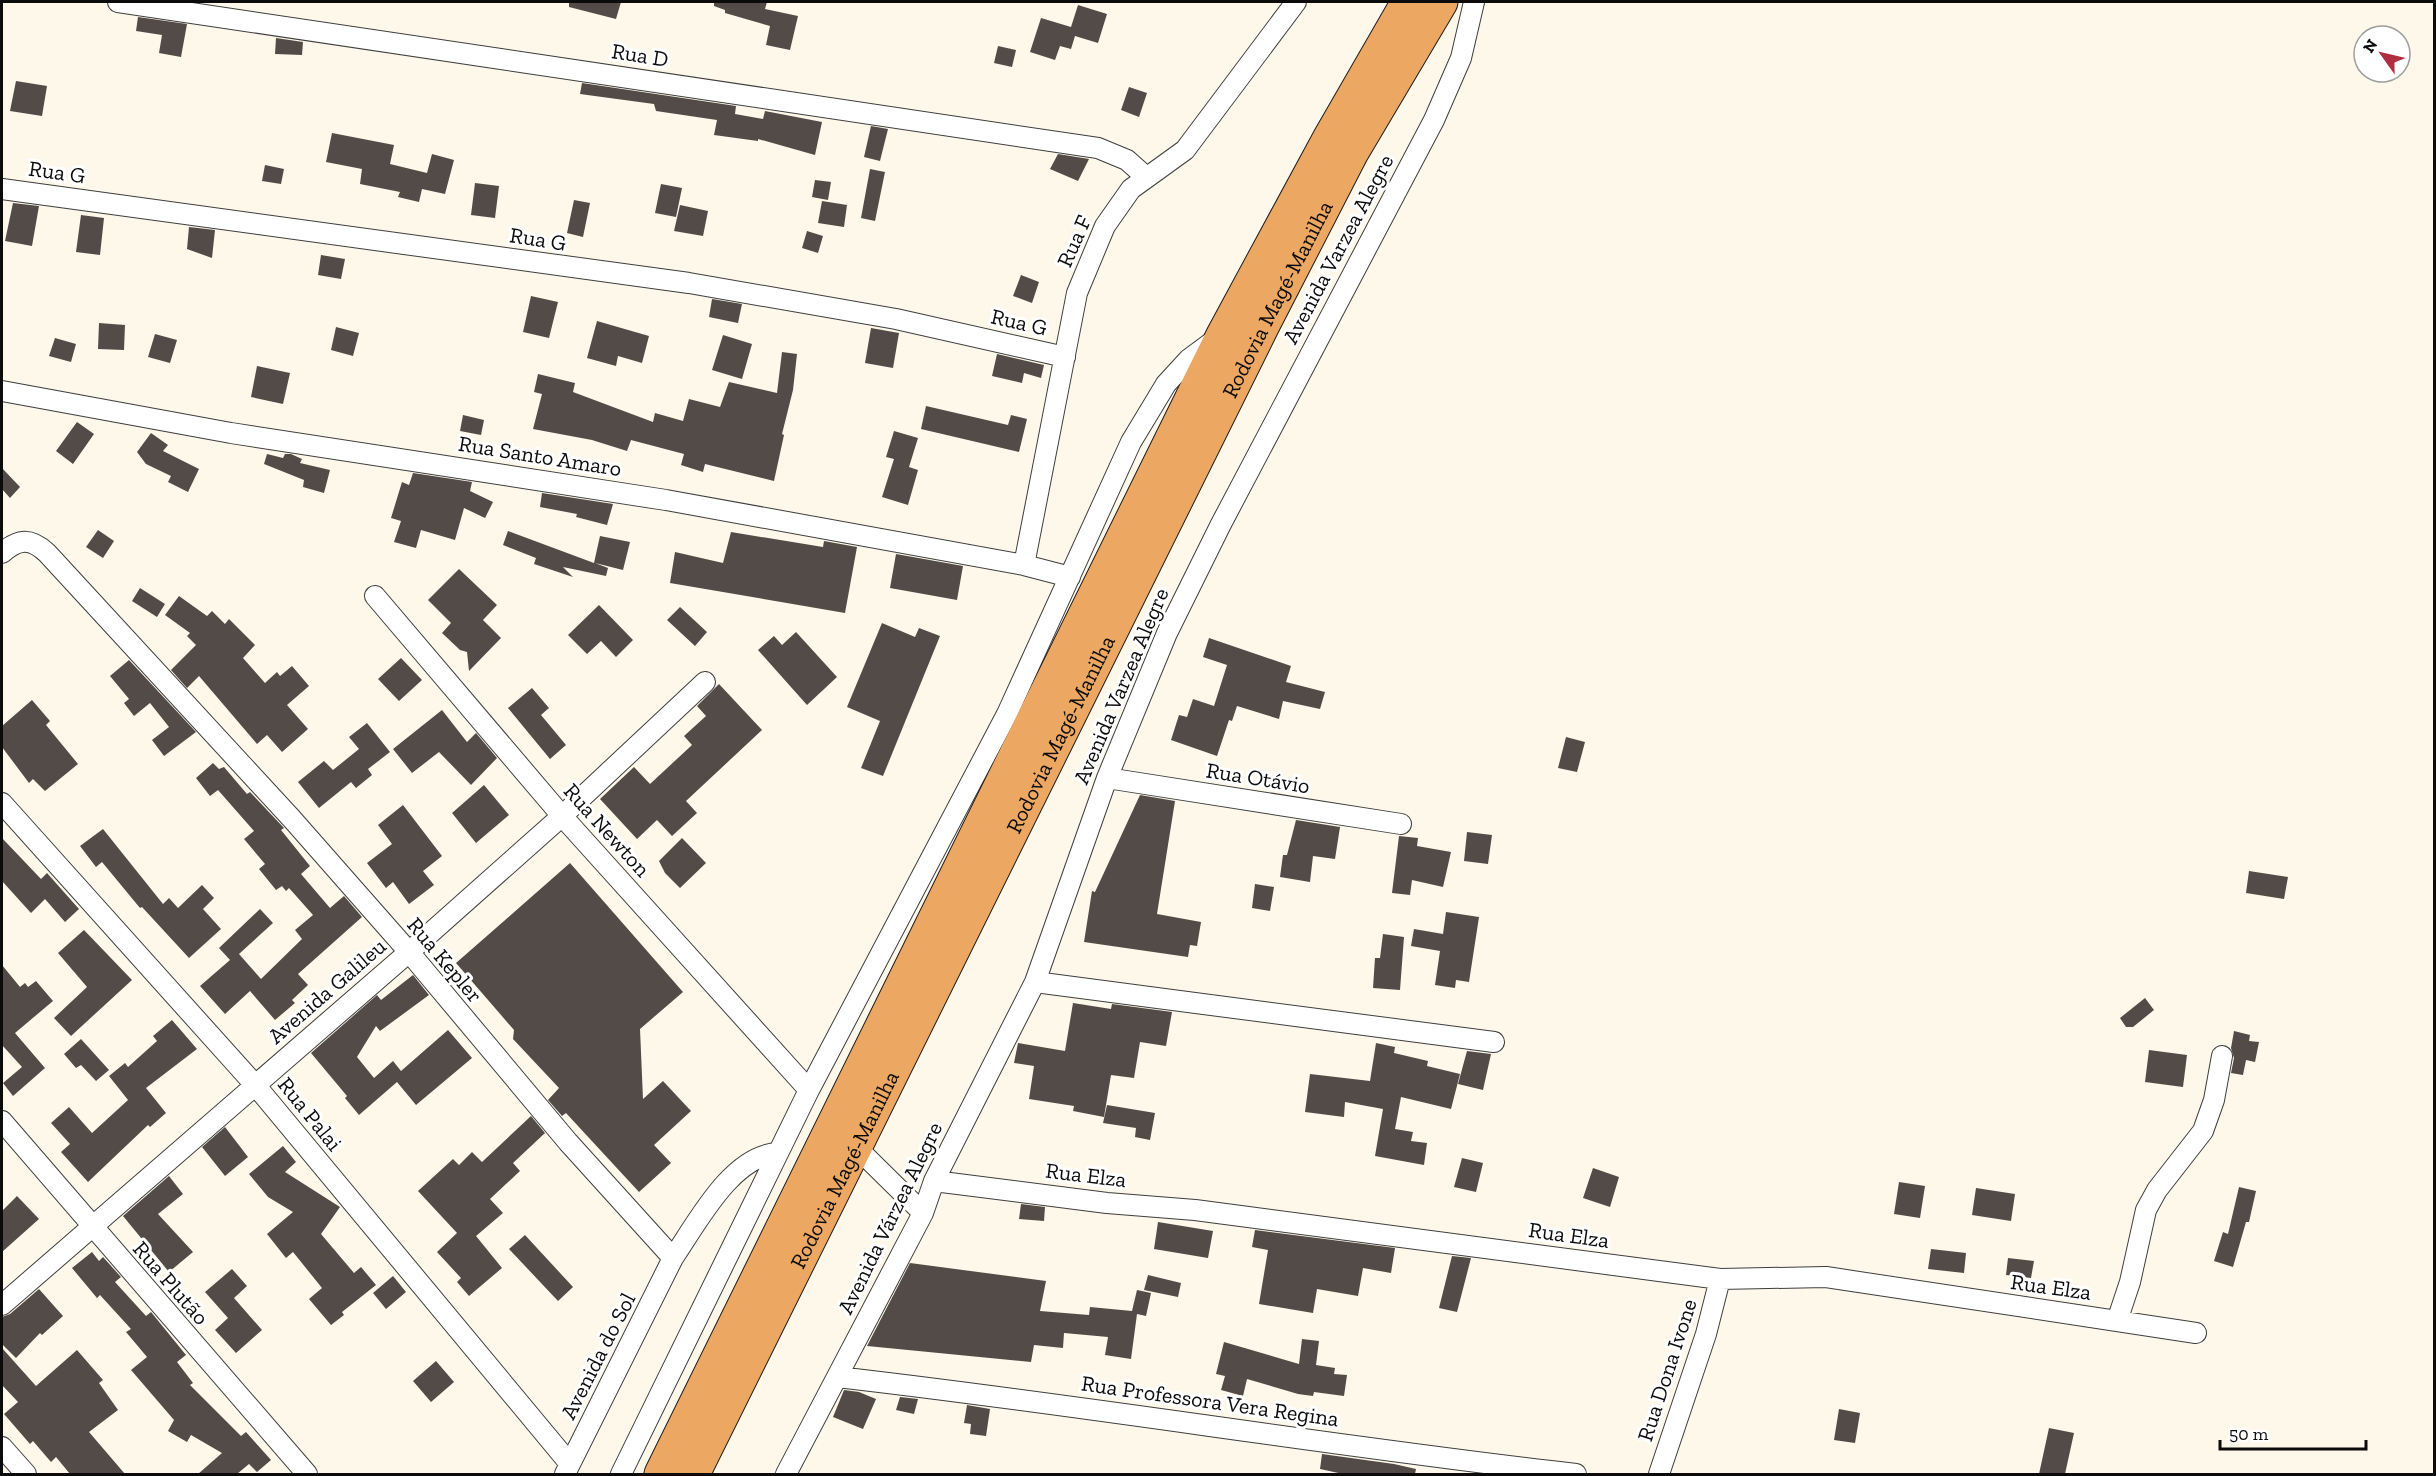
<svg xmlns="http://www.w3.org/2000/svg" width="2436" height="1476" viewBox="0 0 2436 1476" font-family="'Zilla Slab',serif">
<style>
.building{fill:#534b48}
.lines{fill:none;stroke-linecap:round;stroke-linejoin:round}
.minor-casing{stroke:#3e3e3e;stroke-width:22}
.trunk-casing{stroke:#1c1c1c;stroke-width:35}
.minor{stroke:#fff;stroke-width:20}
.trunk{stroke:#eca762;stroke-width:33}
.labels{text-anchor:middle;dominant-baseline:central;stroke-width:6;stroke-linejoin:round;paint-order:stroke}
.street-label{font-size:22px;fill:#0b0b0b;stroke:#fff}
</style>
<rect width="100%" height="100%" fill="#fef8ea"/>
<!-- building -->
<path class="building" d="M569 2H621L616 19 569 7Z
M714 2H767L765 9 798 16 790 50 766 45 770 26 725 13V10L714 6Z
M1078 5 1107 14 1098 43 1075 36 1071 49 1060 46 1055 60 1030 52 1041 18 1071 27Z
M138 17 187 24 181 57 159 53 162 35 136 31Z
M276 38 303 42 302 55 275 54Z
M998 46 1016 50 1012 67 994 63Z
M16 81 47 86 42 116 10 111Z
M582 83 736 106 735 114 763 119 765 111 822 122 815 155 758 139V141L714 135 717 120 656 111 654 104 580 94Z
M1129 87 1147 93 1139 117 1121 110Z
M871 126 888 129 880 161 864 157Z
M332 133 394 145 390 164 427 173 432 154 454 160 445 194 422 189 419 202 398 197 400 192 360 184 362 169 326 162Z
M1058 154 1089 159 1078 181 1050 169Z
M265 165 284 169 281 184 262 181Z
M870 169 885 172 875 221 861 218Z
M815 180 831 182 828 200 812 197Z
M475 183 499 186 495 218 471 215Z
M661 184 682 188 676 217 655 213Z
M574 200 590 203 583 237 567 233Z
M822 201 847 205 844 227 818 223Z
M13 203 39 206 32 246 5 241Z
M680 205 708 211 703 236 674 231Z
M81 215 104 218 100 255 76 252Z
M189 227 215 230 212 258 187 249Z
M807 231 823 236 818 253 802 248Z
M321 255 345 259 341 279 318 275Z
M1021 275 1039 282 1032 303 1013 296Z
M531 296 558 302 549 338 523 332Z
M712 299 742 304 738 323 709 317Z
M597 321 649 336 642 363 618 356 616 366 587 358Z
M99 323 125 325 124 350 98 349Z
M336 327 359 333 353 356 331 350Z
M871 328 899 333 893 368 865 363Z
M155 334 177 340 170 363 148 357Z
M723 335 752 344 742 379 712 370Z
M55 338 76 344 71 362 49 356Z
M782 352 797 354 793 390 782 434 784 435 774 481 705 464 703 472 681 465 684 454 631 440 627 451 592 440 533 429 542 394 534 392 538 374 575 383 573 392 653 422 655 413 683 421 689 399 720 407 729 382 777 393Z
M997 354 1044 365 1041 378 1024 373 1022 383 992 376Z
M257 366 290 373 283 404 251 397Z
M926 406 1008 425 1011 415 1027 419 1019 452 921 429Z
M463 415 484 420 481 435 460 431Z
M77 422 94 434 73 464 56 451Z
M894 431 918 438 909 467 918 470 908 505 882 497 894 459 886 457Z
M151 433 168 445 163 451 199 469 188 492 168 482 171 476 146 464 137 452Z
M267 454 283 458 285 454H291L302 459 300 463 330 470 324 493 303 487 304 480 264 464Z
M2 468 20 487 10 498 2 489Z
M413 473 472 482 470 491 493 502 485 518 464 508 455 540 421 530 416 548 394 542 401 521 391 518 402 482 409 485Z
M542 493 613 504 607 525 576 517 577 514 540 507Z
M98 530 114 541 103 558 86 547Z
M508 531 594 563 600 536 630 542 623 570 595 563 608 568 606 576 563 567 573 577 534 564 536 558 503 545Z
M731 532 823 547 824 541 857 547 845 613 670 583 675 552 723 563Z
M896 554 963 566 957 600 890 588Z
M459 569 497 605 483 620 501 638 469 671 467 652 460 650 442 633 451 623 428 600Z
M140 588 165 604 157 617 132 601Z
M179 596 207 616 212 611 225 624 229 619 255 645 243 658 265 683 277 672 280 676 292 666 309 686 287 705 308 729 282 752 267 735 257 744 199 676 187 688 171 670 196 645 187 636 190 633 165 615Z
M599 605 633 640 616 657 601 641 587 654 568 635Z
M680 607 707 632 695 646 667 620Z
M882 623 915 637 919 628 940 636 883 776 861 768 880 721 847 707Z
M796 632 837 677 807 705 758 650 774 636 782 645Z
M1209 638 1291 666 1286 682 1325 692 1320 709 1283 701 1279 719 1237 706 1232 721 1229 720 1217 756 1171 740 1179 715 1187 717 1193 699 1214 706 1227 665 1203 657Z
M401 658 422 680 399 701 378 679Z
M129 660 196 732 164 756 152 740 169 727 150 703 134 716 124 703 129 699 110 676Z
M719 684 762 730 686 801 697 813 672 836 657 820 637 839 600 799 634 767 650 784 692 745 684 736 706 716 697 706Z
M532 688 549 708 541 715 566 745 550 759 508 708Z
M32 700 50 721 46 725 78 764 45 791 33 779 29 783 2 747V726Z
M442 710 467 742 476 733 497 758 471 785 439 752 412 773 393 749Z
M367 723 390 752 368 769 372 775 356 788 351 782 319 808 298 782 324 761 333 770 359 749 349 737Z
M1566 737 1585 742 1577 772 1558 768Z
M213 763 219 769 224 767 247 794 250 792 284 828 281 830 310 866 301 874 330 908 344 896 362 917 298 974 308 985 292 1000 295 1003 275 1020 250 991 225 1014 200 986 230 960 219 948 260 909 273 923 239 954 261 979 302 939 295 930 313 915 289 888 286 891 282 886 276 890 259 869 265 864 244 839 254 831 218 790 210 796 196 778Z
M484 785 509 815 476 843 452 813Z
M1140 795 1175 801 1157 914 1201 922 1197 946 1190 945 1188 957 1084 942 1092 891 1095 892Z
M403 805 442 856 423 871 434 885 409 904 393 882 386 888 367 863 392 844 378 825Z
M1296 820 1340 827 1335 859 1313 856 1310 882 1280 877 1283 855H1287Z
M103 829 163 904 169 898 178 908 202 885 214 898 203 909 221 929 189 958 142 907 140 908 102 862 96 867 80 846Z
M1467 832 1492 835 1488 864 1464 861Z
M1399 836 1418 838 1417 846 1451 852 1443 887 1412 880 1410 895 1392 893Z
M2 838 41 879 47 873 79 909 65 922 45 899 31 913 2 881Z
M682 838 706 863 680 888 665 873 659 861Z
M570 863 683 992 640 1029 643 1099 663 1081 691 1111 654 1145 671 1163 639 1192 566 1113 562 1116 548 1100 559 1088 513 1039 514 1030 456 963Z
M2249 871 2288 877 2284 899 2246 893Z
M1255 884 1274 887 1270 911 1252 908Z
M1446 912 1479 917 1469 982 1456 980 1455 988 1435 985 1440 951 1411 946 1414 929 1443 934Z
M84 930 132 980 71 1036 54 1018 87 987 58 953Z
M1383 934 1404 937 1400 990 1373 988 1375 958H1380Z
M2 965 20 987 25 983 28 987 36 981 53 1001 15 1033 45 1068 13 1096 3 1083 22 1067 2 1045Z
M413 975 429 995 380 1031 376 1026 357 1057 374 1078 393 1061 401 1071 448 1030 472 1058 416 1105 397 1082 359 1115 345 1098 347 1096 311 1053 377 995 381 1000Z
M2145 998 2154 1010 2133 1027H2126L2120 1018Z
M1073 1003 1111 1009 1112 1004 1172 1012 1166 1046 1140 1042 1134 1078 1111 1075 1104 1117 1073 1111 1074 1106 1029 1099 1034 1066 1014 1063 1018 1043 1065 1051Z
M172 1020 197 1049 146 1088 166 1113 150 1127 148 1125 88 1182 61 1152 70 1144 51 1123 69 1107 92 1133 128 1100 109 1076 125 1063 128 1067 157 1041 153 1036Z
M2234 1031 2250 1035 2249 1041 2259 1042 2255 1062 2246 1060 2243 1075 2231 1073 2234 1058 2231 1048Z
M81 1039 109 1070 96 1081 81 1065 76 1068 64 1054Z
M1376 1043 1395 1047 1394 1053 1428 1061 1427 1066 1460 1074 1451 1109 1401 1097 1395 1129 1413 1132 1411 1141 1427 1143 1424 1165 1375 1156 1383 1109 1345 1102 1344 1117 1305 1112 1310 1074 1370 1081Z
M2149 1050 2187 1055 2183 1087 2145 1082Z
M1467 1051 1491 1054 1483 1090 1458 1084Z
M1107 1105 1155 1113 1150 1140 1135 1137 1136 1128 1103 1123Z
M531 1116 545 1133 513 1163 520 1171 490 1199 503 1213 476 1236 502 1268 469 1296 457 1282 461 1278 437 1252 457 1233 418 1191 453 1159 459 1165 472 1152 482 1162Z
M225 1127 248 1157 225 1176 202 1147Z
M283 1146 296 1162 285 1172 340 1207 321 1234 354 1273 361 1267 376 1285 342 1312 344 1315 331 1325 309 1299 322 1288 293 1252 286 1258 267 1234 293 1212 268 1197 249 1174Z
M1462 1158 1483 1163 1476 1192 1454 1187Z
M1593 1168 1619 1177 1610 1207 1583 1198Z
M169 1176 183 1194 158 1214 193 1252 169 1272 123 1216Z
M1899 1182 1925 1186 1920 1218 1894 1214Z
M2239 1187 2256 1191 2249 1222H2246L2233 1267 2214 1261 2223 1232 2228 1234Z
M1976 1188 2015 1194 2011 1221 1972 1215Z
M17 1196 39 1219 2 1252V1211Z
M1021 1204 1045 1207 1044 1221 1019 1219Z
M1158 1222 1213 1231 1208 1258 1154 1249Z
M1255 1230 1395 1248 1391 1273 1363 1268 1358 1296 1317 1289 1313 1313 1259 1304 1268 1250 1252 1247Z
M525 1235 573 1287 558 1301 509 1249Z
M1931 1249 1966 1253 1964 1273 1928 1269Z
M92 1252 99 1261 103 1257 121 1277 115 1282 146 1316 151 1312 186 1355 177 1362 193 1383 190 1385 241 1436 246 1432 271 1460 257 1472 249 1464 237 1474H198L222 1453 191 1435 187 1442 168 1431 174 1420 131 1370 147 1357 126 1332 131 1329 100 1295 97 1298 72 1268Z
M1452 1256 1471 1258 1457 1312 1439 1308Z
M2008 1258 2034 1261 2031 1278 2006 1275Z
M910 1263 1046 1281 1040 1311 1089 1315 1090 1307 1132 1311 1137 1290 1151 1293 1146 1316 1137 1314 1131 1359 1105 1355 1108 1337 1064 1333 1063 1348 1034 1345 1031 1362 867 1346Z
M232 1269 247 1286 234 1298 262 1330 236 1353 215 1330 228 1318 205 1292Z
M1148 1275 1181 1283 1178 1297 1144 1290Z
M393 1276 406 1292 386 1309 373 1293Z
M39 1289 63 1316 42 1335 40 1333 16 1358 2 1344V1317L10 1314Z
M1302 1339 1319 1341 1316 1365 1335 1368 1334 1374 1347 1375 1344 1396 1314 1392 1313 1396 1298 1394 1247 1379 1243 1396 1221 1390 1225 1376 1216 1374 1224 1342 1299 1364Z
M2 1348 36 1386 77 1350 103 1380 99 1383 118 1410 89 1432 125 1474H70L56 1457 51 1462 33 1441 30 1444 4 1414 18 1402 2 1385Z
M436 1361 454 1382 431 1402 413 1381Z
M844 1390 859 1392 876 1399 863 1429 833 1417Z
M900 1397 918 1399 914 1414 896 1410Z
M967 1405 990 1409 986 1436 970 1434 971 1424 964 1423Z
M1839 1409 1860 1413 1855 1443 1834 1440Z
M2049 1428 2074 1433 2065 1474H2039Z
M1322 1454 1394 1464 1416 1469 1415 1474H1343L1320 1469Z"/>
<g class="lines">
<!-- minor casing -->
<g class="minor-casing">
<path id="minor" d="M118 2 1098 148 1127 160 1146 177
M2 189 689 283 896 319 1065 357
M2 391 231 433 666 500 1024 565 1070 577
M2 553C18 539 30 537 47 553L292 819 409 952 568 1142 673 1258C697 1223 732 1155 778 1153
M1024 565 1077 293 1105 226 1131 189 1185 150 1296 2
M375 596 562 816 809 1090
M1107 778 1401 824
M2 803 256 1086 570 1464
M1035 982 1494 1042
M2 1121 307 1474
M855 1146 923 1213
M934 1181 1107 1203 1195 1210 1720 1279 1826 1277 2196 1333
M2 1305 409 952 562 816 705 682
M2117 1321 2130 1282 2146 1210 2157 1190 2203 1131 2214 1100 2222 1056
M837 1377C1084 1405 1329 1446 1576 1474
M2 1447 26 1474
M565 1474 673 1258
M621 1474 809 1090 1007 714 1131 442 1166 384 1189 359 1216 339
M786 1474 923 1213 934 1181 1035 982 1107 778 1167 633 1221 524 1434 120 1461 58 1474 2
M1659 1474 1706 1334 1720 1279"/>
</g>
<!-- trunk casing -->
<g class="trunk-casing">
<g id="trunk">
<path d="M661 1474 1223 335 1329 139 1408 2"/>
<path id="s1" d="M693 1474 1263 325 1352 152 1441 2"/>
</g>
</g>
<!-- minor -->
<use href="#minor" class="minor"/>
<!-- trunk -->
<use href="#trunk" class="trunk"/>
</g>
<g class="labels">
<!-- street labels -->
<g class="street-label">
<text transform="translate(640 55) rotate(9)">Rua D</text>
<text transform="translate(57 172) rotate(8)">Rua G</text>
<text transform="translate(538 239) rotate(9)">Rua G</text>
<text transform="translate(1074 241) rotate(-66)">Rua F</text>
<text transform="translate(1338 249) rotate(-62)">Avenida Varzea Alegre</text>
<text stroke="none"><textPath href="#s1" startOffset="1312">Rodovia Magé-Manilha</textPath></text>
<text transform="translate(1019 322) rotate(13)">Rua G</text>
<text transform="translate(540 456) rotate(9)">Rua Santo Amaro</text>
<text transform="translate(1121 686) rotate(-67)">Avenida Varzea Alegre</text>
<text stroke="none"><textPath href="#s1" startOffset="826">Rodovia Magé-Manilha</textPath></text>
<text transform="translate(1258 778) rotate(9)">Rua Otávio</text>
<text transform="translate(607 830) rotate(48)">Rua Newton</text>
<text transform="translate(445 960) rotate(50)">Rua Kepler</text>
<text transform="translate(327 991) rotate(-41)">Avenida Galileu</text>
<text transform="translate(310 1114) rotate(51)">Rua Palai</text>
<text stroke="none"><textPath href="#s1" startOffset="340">Rodovia Magé-Manilha</textPath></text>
<text transform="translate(1086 1175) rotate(7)">Rua Elza</text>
<text transform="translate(890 1218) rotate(-64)">Avenida Várzea Alegre</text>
<text transform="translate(1569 1235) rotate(8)">Rua Elza</text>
<text transform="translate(171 1283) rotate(49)">Rua Plutão</text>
<text transform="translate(2051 1287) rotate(8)">Rua Elza</text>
<text transform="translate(598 1356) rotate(-63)">Avenida do Sol</text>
<text transform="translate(1667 1370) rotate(-72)">Rua Dona Ivone</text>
<text transform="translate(1210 1401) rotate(8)">Rua Professora Vera Regina</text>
</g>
</g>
<!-- border -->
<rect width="2436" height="1476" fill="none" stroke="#0b0b0b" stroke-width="6"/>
<!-- north arrow -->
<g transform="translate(2382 54) rotate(304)"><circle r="28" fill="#ffffff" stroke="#9d9d9d" stroke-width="1.5"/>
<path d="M0-4.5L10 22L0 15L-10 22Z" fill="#b02e41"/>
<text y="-9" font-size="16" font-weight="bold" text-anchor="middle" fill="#0b0b0b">N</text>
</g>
<!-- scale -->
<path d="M2220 1440v9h146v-9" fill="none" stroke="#0b0b0b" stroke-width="3"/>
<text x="2229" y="1440" font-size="18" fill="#0b0b0b" stroke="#ffffff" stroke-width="4.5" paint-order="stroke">50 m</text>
</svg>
